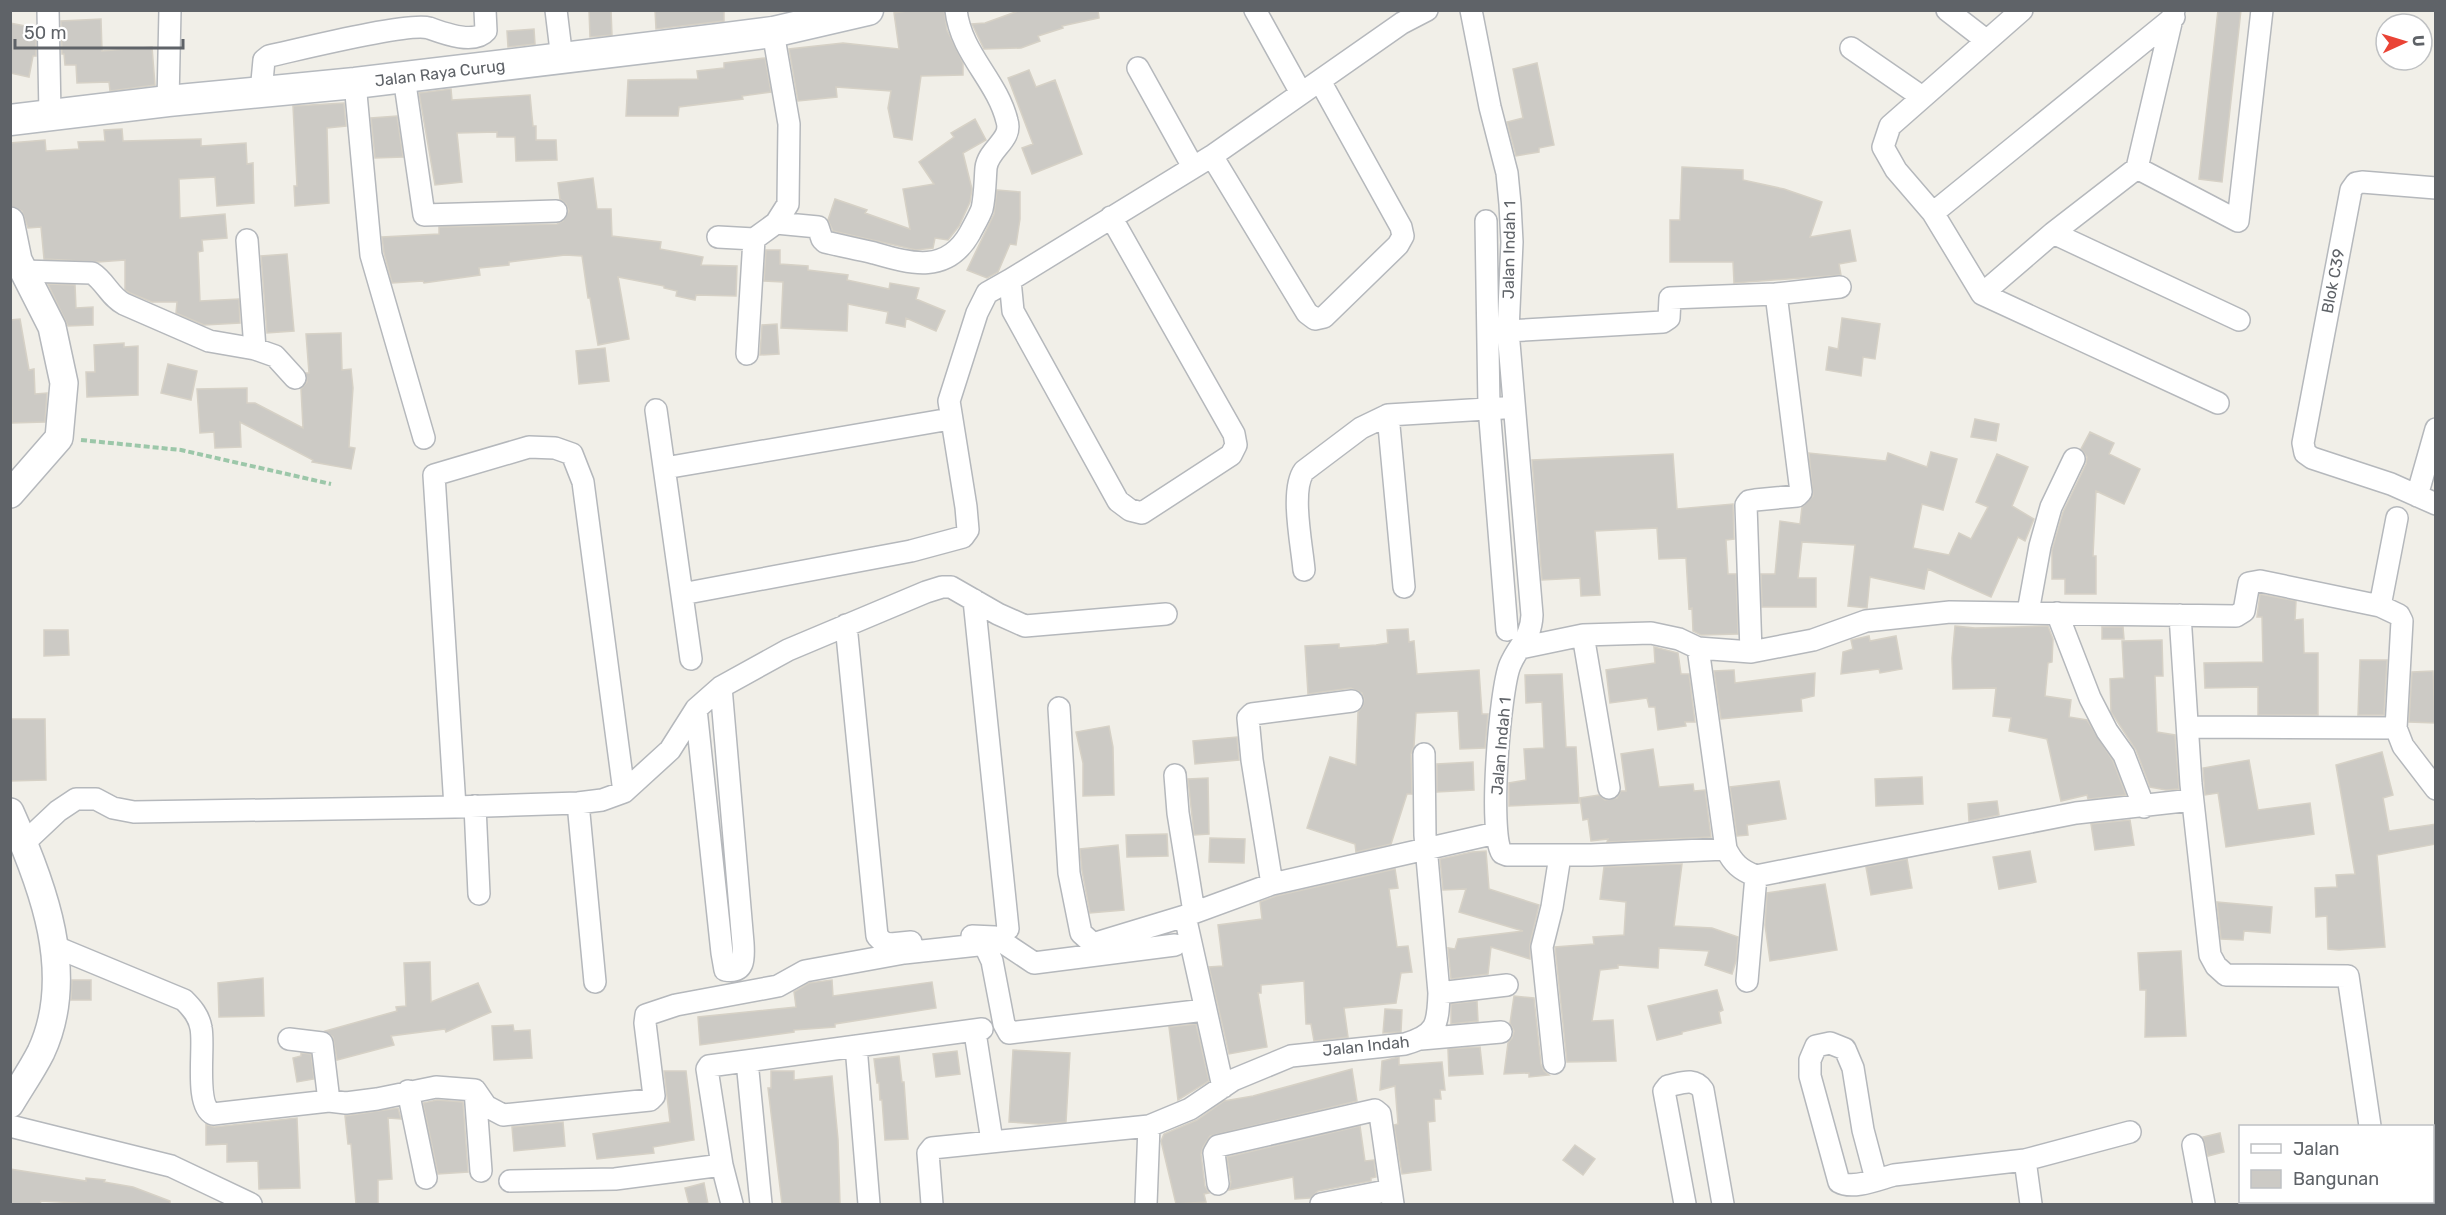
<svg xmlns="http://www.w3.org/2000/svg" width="2446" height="1215" viewBox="0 0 2446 1215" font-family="Rubik,sans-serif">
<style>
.building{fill:#cccac5;stroke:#d6d1c6;stroke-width:1.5}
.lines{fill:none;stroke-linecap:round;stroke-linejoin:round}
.minor-casing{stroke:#b5b8bc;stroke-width:24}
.tertiary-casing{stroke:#b5b8bc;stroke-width:30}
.secondary-casing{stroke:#b6babf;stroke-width:33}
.path{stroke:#9cc7a9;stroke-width:4;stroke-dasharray:6 3;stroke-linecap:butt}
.minor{stroke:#fff;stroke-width:21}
.tertiary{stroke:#fff;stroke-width:27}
.secondary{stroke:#fff;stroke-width:30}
.labels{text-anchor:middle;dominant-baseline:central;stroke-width:4.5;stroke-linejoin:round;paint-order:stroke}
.street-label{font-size:16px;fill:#5f6368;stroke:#fff}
</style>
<rect width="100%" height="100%" fill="#f1efe8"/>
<!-- building -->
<path class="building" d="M589 10H611L612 35 590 37Z
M655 10H724V21L656 29Z
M914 10H944L947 30 963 63V75L921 76 912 140 894 137 888 108 891 91 836 87 837 97 798 101 789 49 843 43 899 49 894 13Z
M1021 10H1098L1099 18 1062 26 1063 28 1038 36 1040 41 1021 48 984 49 972 24 985 23Z
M2218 10H2241L2222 182 2199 179Z
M101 19 102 51 152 47 155 85 110 91 109 82 77 83 76 65H65L64 54H62L61 21Z
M10 23 36 28V56H33L29 77 10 73Z
M534 29 535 44 508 47 507 31Z
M765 58 771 92 742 96 743 99 679 107 678 116H626L628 80 698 79 697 71 724 68V63Z
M1537 63 1554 145 1539 148V152L1516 156 1507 122 1523 118 1513 69Z
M1029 70 1036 87 1055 80 1082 154 1032 174 1022 148 1033 144 1008 78Z
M451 89 452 100 530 95 533 126H536V140H556L557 160 516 161 515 137H497V132L457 133 462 182 435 185 419 93Z
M344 103 346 126 327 128 329 203 295 206 294 186H297L293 106Z
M397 116 403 157 375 158 371 118Z
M975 119 986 140 963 153 972 189 970 202 959 226 948 240 935 238 933 248 916 250 833 231 828 220 835 199 867 210 865 213 910 229 903 189 934 184 919 162 954 137 951 133Z
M122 129 123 141 201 139V146L246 143 247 164 253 163 254 203 217 206 215 177 179 179 180 218 225 214 227 238 202 240 203 251 198 252 200 301 239 299 240 323 204 325 176 313 177 302H152L130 293 125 290V260L98 262 44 259 41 227 28 228 22 211 10 206V143L45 140 46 151 79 149 78 142 105 141 104 130Z
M1682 167 1743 170V180L1784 189 1822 202 1810 237 1850 230 1856 261 1839 264 1841 275 1734 283 1733 262H1670V220H1680Z
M593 178 597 209H611L612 236 661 242 660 249 703 257 701 265 737 266 736 296 696 295 695 300 676 296 677 291 664 288V286L618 277 629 339 598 345 590 298H588L582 256 565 255 509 262V265L479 268 480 275 424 283 423 281 392 283 384 253 382 237 439 234V227L557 224 563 221 569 211 566 204 560 199 558 183Z
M997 190 1020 192V219L1016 245 1010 244 998 272 987 278 967 270 994 214Z
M766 250H780V264L808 266V270L848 275 847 280 889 289 890 283 919 288 916 299 945 311 936 331 906 318 905 327 886 323 888 312 848 304 847 331 781 328 783 282 764 281Z
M287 254 294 331 267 333 261 256Z
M48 284 75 285 76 308 93 307V325L68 326Z
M1842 318 1880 324 1875 359 1863 357 1861 376 1826 370 1829 347 1838 349Z
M20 319 29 370 34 369 35 394 47 393 45 422 12 423 10 320Z
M777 324 779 354 760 355 762 325Z
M341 333 342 370 351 369 353 388 349 447 355 448 351 469 312 462 313 460 240 422 241 447 215 448 214 432 200 433 197 389 247 388V403H255L303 428 301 389 307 382 306 373H309L306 334Z
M124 343V347L138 346V395L87 397 86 372H95L94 345Z
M605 348 609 381 579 384 576 351Z
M168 364 197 371 191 400 161 393Z
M1975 419 1999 424 1996 441 1971 437Z
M2090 432 2114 443 2109 454 2140 469 2124 504 2096 491 2093 556H2096V594H2065V579H2052V550L2063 512 2086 464 2087 457 2081 449Z
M1931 452 1957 459 1943 510 1922 504 1913 548 1949 555 1959 533 1971 539 1988 507 1976 502 1997 454 2028 467 2012 506 2034 519 2025 541 2018 537 1991 597 1928 569 1924 589 1870 577 1867 608 1848 606 1855 545 1802 542 1798 578H1816V607H1762L1761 574H1775L1780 521 1800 524 1802 507 1813 496 1809 453 1886 461 1888 453 1927 467Z
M1673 454 1677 509 1733 504 1734 539 1726 540 1728 574H1736L1738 634 1701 635 1693 631 1692 608 1689 609 1686 558 1659 559 1657 528 1595 531 1600 595 1581 596 1580 578 1542 580 1532 460Z
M2260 594 2296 601 2295 620 2303 619 2304 653H2318V715H2258V687L2205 688 2204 663 2263 662 2262 617H2257Z
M1955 626 1975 628 2048 626 2053 639 2052 662 2048 663 2045 696 2071 700 2069 717 2087 720 2113 761 2126 795 2088 799 2087 795 2061 801 2047 739 2009 731 2011 718 1993 716 1996 688 1953 689 1952 658Z
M2102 627H2123L2124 639H2102Z
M1408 629 1409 642 1414 641 1417 674 1479 670 1482 714H1488L1485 748 1460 749 1458 711 1416 713 1414 746 1411 754 1412 794H1407L1391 844 1356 852 1355 844 1307 828 1330 757 1356 765 1358 712 1363 706 1364 699 1362 693 1351 688 1308 694 1305 646 1339 644V648L1376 645 1388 643 1387 630Z
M44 630H68L69 655 44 656Z
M1869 636 1870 641 1896 636 1902 669 1880 673 1879 669 1841 674 1843 652 1853 649 1851 640Z
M2162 640 2163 676H2155L2157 732 2175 735 2179 789 2166 790 2150 787 2136 750 2111 712 2110 679 2124 678 2122 641Z
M1654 647 1678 653 1681 674H1689L1695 722H1685L1686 726 1658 730 1655 707H1649L1647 698 1610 703 1606 670 1655 663Z
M2360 660H2387L2384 715H2358Z
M1734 670 1735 683 1815 673 1814 696 1801 699 1802 711 1721 719 1714 671Z
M2433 671 2435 723 2409 722 2412 672Z
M1562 674 1566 747H1576L1579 803 1509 806V783L1526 780 1524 749 1544 748 1542 702 1526 703 1525 675Z
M10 719H45L46 780 10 781Z
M1109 726 1113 747 1114 795 1083 796V763L1076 732Z
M1237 737 1239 760 1195 764 1193 741Z
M1653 749 1659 787 1693 784 1694 791 1705 790 1711 837 1607 842 1608 839 1591 841 1588 819 1583 820 1580 798 1599 795 1605 800 1617 798 1621 791H1626L1621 754Z
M2382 752 2393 795 2383 798 2389 831 2436 824V844L2377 855 2385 947 2339 950 2328 949 2327 916 2316 917 2315 888 2337 887 2336 875 2355 874 2336 765Z
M2249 760 2258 810 2310 803 2314 834 2226 847 2218 793 2205 795 2203 768Z
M1473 762 1474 790 1437 792V764Z
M1922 777 1923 804 1876 806 1875 779Z
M1208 778 1209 834 1194 835 1188 779Z
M1779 781 1786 819 1747 825 1748 835 1737 836 1730 787Z
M1997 801 1999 815 1969 821 1968 804Z
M2130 820 2134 845 2095 850 2091 824Z
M1167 834 1168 856 1127 857 1126 835Z
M1210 838 1245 839 1244 863 1209 862Z
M1118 845 1124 910 1090 913 1082 871 1080 849Z
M1486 851 1489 889 1539 905 1530 944V959L1491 947 1488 974 1451 979 1448 948 1455 949 1458 939 1523 931 1459 912 1466 889 1443 890 1440 859 1472 852Z
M2030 851 2036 882 1999 889 1993 857Z
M1907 859 1912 888 1871 895 1866 867Z
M1682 864 1674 926 1712 928 1738 937 1736 961 1732 974 1705 965 1709 951 1659 948 1658 968 1618 965V968L1600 970 1592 1021 1613 1020 1616 1061 1567 1062 1555 947 1594 944 1593 937 1624 935 1626 902 1600 899 1604 867Z
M1395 869 1398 888 1389 889 1397 947 1408 946 1412 972 1401 973 1396 1003 1344 1008 1348 1037 1314 1041 1311 1024H1306L1304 981 1261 985V993H1258L1267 1047 1229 1054 1209 967 1223 966 1218 925 1262 919 1260 902 1276 896Z
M1825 884 1837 950 1770 961 1765 925 1767 893Z
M2217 902 2272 907 2270 933 2244 931 2243 940 2221 939Z
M2181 951 2186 1036 2145 1037 2146 990H2140L2138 953Z
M430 962 431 1002 478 983 491 1012 446 1032 445 1029 391 1036 394 1045 337 1060 333 1037 325 1031 397 1011 396 1007 406 1006 404 963Z
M263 978 264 1016 219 1017 218 983Z
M72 980H91V1000H71Z
M832 980 833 996 932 982 936 1008 835 1024V1027L794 1030V1032L700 1045 698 1017 796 1007 794 992 809 983Z
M1717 990 1723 1010 1719 1012 1721 1023 1682 1032V1034L1657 1040 1648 1006Z
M1514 996 1534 998 1541 1064 1544 1071 1549 1075 1529 1077V1073L1504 1074 1508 1043 1512 1038 1514 1031 1510 1023Z
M1477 1001 1478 1021 1451 1024V1004Z
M1385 1009 1402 1010 1401 1032 1383 1033Z
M1196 1024 1209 1081 1178 1100 1169 1027Z
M513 1025 514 1031 530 1030 532 1058 494 1060 492 1026Z
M1480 1047 1483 1074 1449 1076 1448 1049Z
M1013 1050 1070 1053 1066 1122 1039 1124 1009 1122Z
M957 1051 960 1074 936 1077 933 1054Z
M301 1053 311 1054 314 1079 297 1082 293 1058 301 1056Z
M899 1056 902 1082H904L908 1139 885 1140 882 1100H880L879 1083H877L874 1059Z
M1399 1057V1065L1442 1062 1445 1090H1440L1441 1099H1434L1435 1121 1428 1122 1431 1170 1402 1174 1394 1125 1398 1124 1395 1086 1380 1090 1382 1061Z
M1352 1069 1357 1101 1210 1136 1203 1147 1201 1154 1205 1186 1209 1193 1204 1194 1206 1202 1176 1204 1161 1141 1164 1134 1197 1120 1224 1101 1253 1096Z
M664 1071H686L694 1140 653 1147 654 1153 597 1159 593 1134 670 1122Z
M771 1071H794V1080L832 1076 838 1139 840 1204H782L768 1088H771Z
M437 1100 463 1102 468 1172 438 1174 423 1103Z
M398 1108 401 1119 388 1118 392 1179 378 1180V1204H356L351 1144H348L345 1116Z
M297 1118 300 1188 259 1189 258 1161 227 1162V1144L206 1145V1124L214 1127Z
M563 1122 565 1146 514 1151 512 1127Z
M1360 1126 1365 1161 1374 1160 1376 1177 1371 1178V1181L1318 1191 1310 1198 1295 1199 1293 1177 1229 1190 1231 1182 1227 1157Z
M2220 1133 2224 1152 2208 1156 2203 1137Z
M1575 1145 1595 1159 1583 1175 1563 1160Z
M10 1169 86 1181V1178L105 1180 104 1182 133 1187 170 1201V1204H95L41 1201 40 1204H10Z
M704 1183 708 1204H689L685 1188Z"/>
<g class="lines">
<!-- minor casing -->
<g class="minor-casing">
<path id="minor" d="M48 10 50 114
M556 10 562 59
M1255 10 1301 93
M1471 10 1490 107 1507 173 1510 204 1512 242 1508 331 1532 615C1531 639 1519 644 1510 665 1500 689 1488 833 1502 853L1507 855H1591L1726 849C1733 863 1740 870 1756 876L2076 813 2192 800
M1947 10 1987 41
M2022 10 1890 126 1883 147 1896 170 1933 213 1982 294 2218 403
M2174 10 2137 168 2238 221 2262 10
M1851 48 1922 97
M1138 68 1193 167
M404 77 424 215 556 211
M1320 81 1401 227 1403 236 1398 245 1324 317 1315 319 1307 313 1212 156 1402 23 1427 10
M355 83 371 255 424 438
M261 92 264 60 269 56C297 50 408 22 429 28 443 33 474 45 486 31L485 10
M168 101 170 10
M2436 188 2362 182 2356 183 2351 190 2303 443 2305 453 2312 458 2391 484 2436 504
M1933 213 2174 17
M1111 217 1234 434 1236 445 1231 455 1142 513 1130 510 1118 501 1013 311 1010 280 1212 156
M1486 221 1489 407 1507 630
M776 223 818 227 822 239 825 242C841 246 858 249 874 253 912 264 947 274 970 233 974 225 979 217 982 209 985 196 985 181 986 168 988 149 1013 140 1007 121 997 80 961 54 956 10
M2053 233 2239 320
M718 237 754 239
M23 271 92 273C105 281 110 297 124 304L209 341 255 349 247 240
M1982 294 2053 233 2137 168
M1508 331 1663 322 1669 318 1670 298 1776 294 1840 287
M255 349 275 356 295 378
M747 354 754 239 776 223 788 204 789 124 773 32
M656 410 691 659
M665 468 950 419
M2417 496 2436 429
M1304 570C1302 546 1290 490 1304 471L1361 428 1388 415
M1404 587 1388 415 1503 408
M682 594 911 551 963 537 968 530 966 507 949 401 977 313 987 293 1010 280
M974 600 1008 929
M2380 606 2397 518
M2028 612 2040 546 2051 507 2074 459
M2057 613 2090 698 2107 731 2124 755 2144 807
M2180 615 2191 784 2210 955 2216 966 2226 975 2348 976 2370 1126
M846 625 877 936 884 943 891 944 911 942
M1583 635 1609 788
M1520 648 1583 635 1651 633 1679 639 1698 648 1751 652 1813 640 1866 621 1950 612 2236 616 2244 611 2249 583 2260 581 2380 606 2399 615 2402 621 2396 728
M1698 648 1726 849
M1751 652 1746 505 1749 501 1755 500 1797 496 1801 492 1776 294
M1059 708 1069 873 1081 933 1091 942 1096 943 1185 916 1272 884 1496 833
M696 709 722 953 725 970C745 973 744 959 743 943L721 687
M2189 727 2396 728 2403 746 2436 789
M1175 775 1178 813 1194 912
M578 803 595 982
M475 806 479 894
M455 807 434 475 529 447 555 448 572 454 583 482 624 792
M24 843 58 811 76 799H96L113 808 134 812 455 807 578 803 602 800 624 792 670 750 696 709 721 687 788 650 926 592 942 587H951L998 614 1025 626 1166 614
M1272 884 1252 760 1248 718 1252 714 1352 701
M1185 916 1223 1087
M972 936 995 937 1034 963 1175 945
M56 947 184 1000C192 1008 199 1016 201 1028 205 1047 194 1105 213 1114L329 1101 346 1103 377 1099 436 1087 475 1090 481 1171
M1747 981 1756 876
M1439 993 1507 985
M289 1039 322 1043 329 1101
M976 1039 992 1141
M1421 1039 1501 1032
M856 1046 869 1204
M747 1061 761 1204
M1554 1063 1542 947 1552 907 1560 856
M475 1090 486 1106 503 1115 650 1100 654 1096 645 1023 646 1015 676 1005 778 986 805 971 904 953 978 945 985 946 992 961 1004 1024 1009 1033 1205 1010
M408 1091 426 1178
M10 1126 171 1166 251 1204
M2193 1145 2204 1204
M2025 1160 2031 1204
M1876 1179 1863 1130 1853 1068 1845 1049 1830 1043 1816 1046 1810 1060V1076L1839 1182C1853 1190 1879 1179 1894 1175L2025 1160 2130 1132
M510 1181 615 1179 722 1165
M1218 1184 1214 1153 1218 1146 1375 1110 1380 1114 1393 1204
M2375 1202V1204
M732 1204 722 1165 707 1069 709 1066 982 1029
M932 1204 928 1153 932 1148 1149 1126 1190 1109 1233 1080 1291 1056 1405 1044C1437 1035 1438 1024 1439 993L1425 835 1424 754
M1146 1204 1149 1126
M1321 1204 1391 1190
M1685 1204 1664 1091 1668 1086C1682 1083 1694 1077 1703 1090L1723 1204"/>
</g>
<!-- tertiary casing -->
<g class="tertiary-casing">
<path id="tertiary" d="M10 221 18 260 52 327 64 383 59 438 10 494
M10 812C43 885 77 975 41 1052 32 1070 20 1087 10 1104"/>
</g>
<!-- secondary casing -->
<g class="secondary-casing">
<path id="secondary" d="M10 120 168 101 355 83 719 39 773 32 868 10"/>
</g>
<!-- path -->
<path class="path" d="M81 440 181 450 331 484"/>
<!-- minor -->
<use href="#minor" class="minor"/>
<!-- tertiary -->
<use href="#tertiary" class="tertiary"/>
<!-- secondary -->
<use href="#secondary" class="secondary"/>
</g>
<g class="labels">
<!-- street labels -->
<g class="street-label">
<text transform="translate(440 73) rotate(-7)">Jalan Raya Curug</text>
<text transform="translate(1509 250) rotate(-89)">Jalan Indah 1</text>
<text transform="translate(2333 281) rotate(-79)">Blok C39</text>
<text transform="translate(1501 746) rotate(-85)">Jalan Indah 1</text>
<text transform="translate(1366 1046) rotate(-6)">Jalan Indah</text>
</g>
</g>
<!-- border -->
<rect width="2446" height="1215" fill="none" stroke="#5f6368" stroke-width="24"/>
<!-- legend -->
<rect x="2239" y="1125" width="195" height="78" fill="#ffffff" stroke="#bfc1c3" stroke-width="1.5"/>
<rect x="2251" y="1144" width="30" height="9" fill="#ffffff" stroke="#bfc1c3" stroke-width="1.5"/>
<text x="2293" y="1155" font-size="18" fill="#5f6368">Jalan</text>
<rect x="2251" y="1170" width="30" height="18" fill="#cccac5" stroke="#bfc1c3" stroke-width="1.5"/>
<text x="2293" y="1185" font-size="18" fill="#5f6368">Bangunan</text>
<!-- north arrow -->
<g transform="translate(2404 42) rotate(86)"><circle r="28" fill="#ffffff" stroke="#bfc1c3" stroke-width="1.5"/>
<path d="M0-4.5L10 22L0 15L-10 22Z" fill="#ea4335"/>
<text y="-9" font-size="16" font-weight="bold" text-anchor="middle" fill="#5f6368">U</text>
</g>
<!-- scale -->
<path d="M15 39v9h168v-9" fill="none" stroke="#5f6368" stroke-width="3"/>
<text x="24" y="39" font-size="18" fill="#5f6368" stroke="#ffffff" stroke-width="4.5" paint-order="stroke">50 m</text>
</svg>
